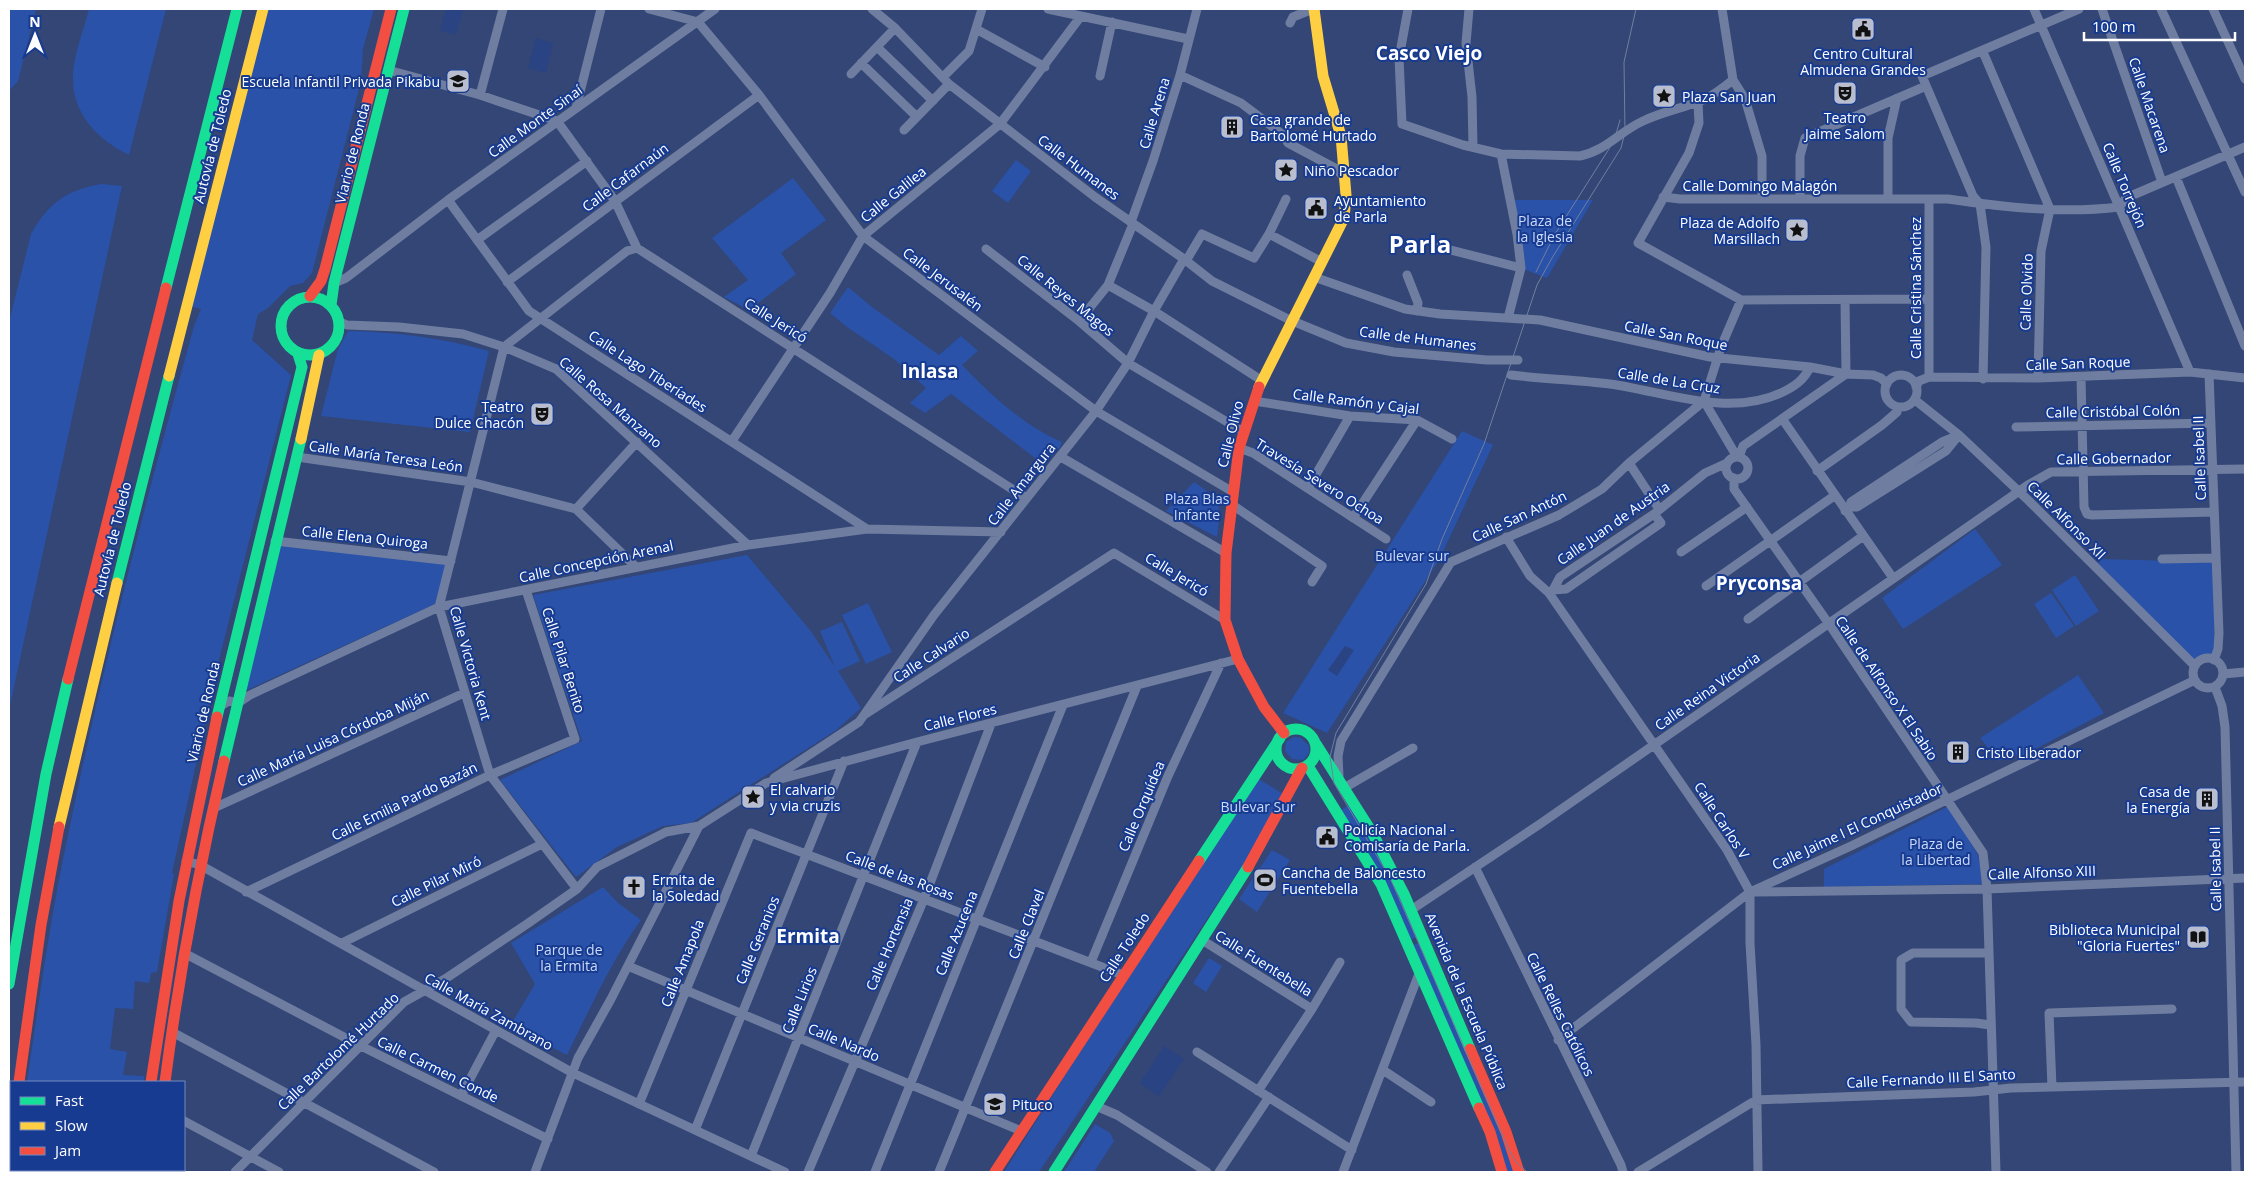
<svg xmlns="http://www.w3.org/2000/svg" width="2254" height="1181" viewBox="0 0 2254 1181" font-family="'Open Sans',sans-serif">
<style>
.green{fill:#2a52a8}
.water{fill:#2a4383}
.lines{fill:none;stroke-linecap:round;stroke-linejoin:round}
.street{stroke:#6f7ea0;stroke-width:9}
.fast{stroke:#16e098;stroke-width:11}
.slow{stroke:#ffcf43;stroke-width:11}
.jam{stroke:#f24e42;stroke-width:11}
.tram{stroke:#717fa0;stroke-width:1}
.labels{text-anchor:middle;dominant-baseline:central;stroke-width:4;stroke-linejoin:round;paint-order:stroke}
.poi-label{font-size:14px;fill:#fff;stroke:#173b91;text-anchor:start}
.street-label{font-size:14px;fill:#fff;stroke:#173b91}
.park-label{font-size:14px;fill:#ccdbfb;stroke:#173b91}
.district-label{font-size:19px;font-weight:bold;fill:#fff;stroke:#173b91}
.town-label{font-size:24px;font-weight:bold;fill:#fff;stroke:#173b91}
</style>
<rect width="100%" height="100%" fill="#334675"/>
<!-- green -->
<path class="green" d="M9 9H36L18 81 9 91Z
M89 9H166L129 155C98 140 72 114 73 77 73 55 84 30 89 9Z
M267 9H374L363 49 361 81 312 273 303 283 290 286 268 308 258 314 252 340 291 375 218 664 172 873 174 874 157 972 151 973 149 983 135 981 133 1009 115 1008 110 1049 127 1052 123 1075 144 1076V1082H27C39 1001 50 920 67 840 102 667 147 496 194 326L201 309 187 305Z
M1016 160 1031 171 1008 203 992 191Z
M793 178 826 220 781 253 796 274 749 310 724 297 748 280 712 238Z
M101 184 122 186 9 710V322L31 234C48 203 67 190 101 184Z
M1510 200H1593L1547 278 1521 268Z
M848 287 872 307 939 355 961 336 978 351 962 365C990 394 1024 426 1062 442L1060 447 1045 462 1039 461 951 394 925 413 910 403 926 388 894 359 847 327 830 313Z
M348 331C397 332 442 338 489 351L470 432 321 416 338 349Z
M1462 431 1493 445 1439 560 1327 733 1283 713Z
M1194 482C1224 503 1221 503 1217 537L1166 511Z
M1975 529 2002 565 1903 629 1882 598Z
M274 545 448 564 435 604 234 696Z
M747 555 810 630 835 667 820 631 842 622 860 661 838 671 861 708 835 731 691 823 663 826 617 847 576 877 500 780 582 741 533 595Z
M2101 559 2213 562 2215 656H2203L2195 662 2097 565Z
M2075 575 2099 611 2076 626 2052 590Z
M2051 593 2074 626 2056 638 2034 604Z
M868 603 892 652 866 664 842 615Z
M2078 675 2104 713 2020 757 2014 754 1999 761 1980 738Z
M1294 737 1301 738 1309 746V753L1303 760 1292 759 1285 751 1286 742Z
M1254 776 1288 797 1039 1172H1004Z
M1349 805 1372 841 1419 936 1410 940 1341 810Z
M1949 806 1978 855 1984 884 1824 887V869Z
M1272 850 1290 860 1257 912 1239 899Z
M603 887 617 902 641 920C611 961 590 1009 567 1055L510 1026 535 984 511 943Z
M1421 942 1506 1137 1516 1172H1506L1413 945Z
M1209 958 1222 966 1206 992 1193 983Z
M1095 1124 1110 1133 1114 1141 1094 1172H1064Z
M19 1170H134V1172H19Z"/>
<!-- water -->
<path class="water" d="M446 9H463L456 35 440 31Z
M536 38 553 43 546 73 528 68Z
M1345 646 1354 650 1337 676 1328 670Z
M1164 1046 1184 1059 1159 1096 1140 1083Z"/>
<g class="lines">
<!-- street -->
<path class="street" d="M649 9 698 22
M872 9 895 28 949 84 1095 197 1184 259 1212 281 1290 320 1346 343 1394 352 1487 360H1518
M1048 9 1188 39
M1408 9 1399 58 1402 124 1463 145 1501 154 1580 156C1607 150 1619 132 1643 121 1662 112 1679 109 1698 102 1711 98 1722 88 1733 80
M1469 9 1466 43 1472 97 1473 147
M1722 9 1733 80 1745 99 1762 156V199
M2034 9 2190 372
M2102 9 2162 182
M2161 9 2245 192
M2213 9 2245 79
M698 22 759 95 863 236 1096 411 1233 492
M1290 23 1293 17 1313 9
M976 29 1045 67
M877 47 933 101
M1983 52 2050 209
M861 63 917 117
M388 70 480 95 557 121 615 201 637 248 1026 498
M851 74 895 28
M1180 75 1241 103 1282 134 1288 143 1335 168 1344 177
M1100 76 1112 22
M943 77 969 51 982 9
M480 95 503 9
M1698 103 1699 123 1689 153 1638 243 1741 300 1928 299
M576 108 601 9
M904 130 949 84
M1501 154 1517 234 1521 268 1508 318
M2176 177 2245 346
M1663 197 1680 199H1948C2003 207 2063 214 2119 207L2126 198 2245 147
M1286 199 1269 234 1322 262
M1800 199V156L1805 138 1926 86
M1888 199V138L1897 98
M1929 199V377
M448 200 529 311 867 529
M1980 204 1973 196 1922 76 2079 9
M1980 204 1986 247 1983 379
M1131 222 1153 161 1180 75 1197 9
M477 240 587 161
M1439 247 1521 268
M986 249 1079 321 1128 363 1244 432
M1186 261 1202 234 1254 258 1269 234
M1407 275 1418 303 1417 311
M1314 277 1405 309 1440 314 1540 320 1710 357 1810 367 1846 374 1873 375 1881 378 1887 384
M507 282 759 95
M334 283 346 278 448 200 715 9
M1108 285 1154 311 1261 380
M338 321 347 325 399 327 463 334 504 347 556 369 748 545
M1079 321 1108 285 1133 224
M2209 374 2219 633 2218 649 2214 660
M1511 375C1544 379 1577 380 1610 384 1666 392 1729 418 1783 392 1795 386 1804 380 1810 367
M1885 391a16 16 0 1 1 32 0a16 16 0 1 1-32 0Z
M2081 377 2084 507 2087 514 2092 515 2214 512
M2038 378 2041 251 2050 209
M1916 387 1919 381 1929 377 2038 378 2190 372 2245 378
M1915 400 1959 435 2029 501 2195 666
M1254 401 1350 416 1417 420 1452 439
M1704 401 1737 457
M1783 420 1893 578
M2016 427 2211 423
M732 441 830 293 863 236 1000 124 1081 16
M1239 448 1253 453 1386 539
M297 457 471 482 576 509 635 566
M1061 457 1226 553
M1739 457 1743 446 1846 374 1845 300
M1726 468a11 11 0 1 1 22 0a11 11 0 1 1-22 0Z
M1629 463 1659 509
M1817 471 1882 425 1897 412V407
M1734 478V489L1829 624 1983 853 1987 889 1996 1172
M1308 488 1350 416
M1231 504 1322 566 1312 582
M576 509 637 442
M1845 511 1850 507 1851 502 1942 442 1959 435 1946 451 1857 507H1850
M1654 514 1661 523 1566 589 1553 590 1560 577 1654 514 1705 473 1727 463
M1353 518 1417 420
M1506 537 1530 576 1549 593 1727 850 1750 892V943L1756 1045 1758 1172
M275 541 451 561
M1681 552 1747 507
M2162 559 2216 558
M1706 586 1834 496
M1748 619 1863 536
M2193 673a15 15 0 1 1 30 0a15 15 0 1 1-30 0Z
M2223 674 2245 672
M2215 687 2222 706 2225 727 2236 1172
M219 707 229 701 238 703 250 695 439 607 748 545 867 529 1001 532
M864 715 934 615 1096 411 1128 363 1154 311 1184 259
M1339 776 1338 756 1341 741 1451 562 1559 515 1602 489 1629 463 1704 401 1721 347 1741 300
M774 778 859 722 864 715 1114 553 1225 620
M1344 788 1413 748
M214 808 464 693
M186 861 200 865 573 1073 785 1172
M1475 867 1621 1165 1623 1172
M577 889 490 775 439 607 504 347 627 251 637 248
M246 892 490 775 575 739 526 590
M1755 892 1987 889 2245 878
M1411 910 1540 824 2028 485 2051 472 2245 469
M1202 940 1312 1009
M342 943 542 844
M184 953 361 1046 548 1139
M1988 953H1913L1901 960V1009L1911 1022 1976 1023 1990 1025
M1091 962 1168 776 1221 663
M628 966 1021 1131
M172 1032 434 1172
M1558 1040 1750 892 1851 846 2195 680
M1197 1052 1352 1150
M1383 1070 1431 1102
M2052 1087 2049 1013 2172 1009
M1258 1091 1312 1009 1340 962
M461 1096 496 1030
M639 1104 751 833 1123 975
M1096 1106 1117 1115 1207 1172
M184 1121 279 1172
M695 1130 844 761
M751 1156 917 742
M235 1172 404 1002 445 979 527 924 577 889 597 867 666 832 699 826 766 783 917 742 1238 659
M535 1172 578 1058 611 999 699 826
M808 1172 924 899 991 724
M875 1172 1063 705
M939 1172 1137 686
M1219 1172 1269 1097
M1343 1172 1420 971
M1638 1172 1756 1100 1974 1092 2011 1088 2245 1082"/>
<!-- fast -->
<path class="fast" d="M166 288 237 9
M281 326a29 29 0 1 1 58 0a29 29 0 1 1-58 0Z
M331 305 334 283 404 9
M117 583 169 376
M217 717 302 367 298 354
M1276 749a20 20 0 1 1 40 0a20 20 0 1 1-40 0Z
M1316 744 1373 834 1404 894 1470 1049
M224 761 301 439
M1308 766 1381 884 1479 1108
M1199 861 1280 738
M9 984 46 774 68 679
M9 1172 11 1148
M1054 1172 1248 867"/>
<!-- slow -->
<path class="slow" d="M169 376 263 9
M1259 387 1344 218 1346 195 1341 136 1323 76 1314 9
M301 439 319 355
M59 827 117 583
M141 1170V1172"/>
<!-- jam -->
<path class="jam" d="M310 296 321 281 325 269 391 9
M1259 387 1239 448 1226 553 1225 620 1238 659 1264 707 1284 733
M68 679 166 288
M1248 867 1302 768
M1470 1049 1506 1132 1519 1172
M19 1082 41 925 59 827
M151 1082 179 901 217 717
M165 1082C179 974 199 867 224 761
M1479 1108 1490 1132 1502 1172
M156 1170V1172
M995 1172 1199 861"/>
<!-- tram -->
<path class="tram" d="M1536 272 1555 234 1614 141 1620 120
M1527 1172 1516 1162 1509 1150 1391 880 1334 783 1330 757 1336 733 1426 584 1442 539 1484 444 1537 285 1552 258 1621 148 1625 132 1624 62 1636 9"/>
</g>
<!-- icons -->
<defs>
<g id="civic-square" transform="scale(1.25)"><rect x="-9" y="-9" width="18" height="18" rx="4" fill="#b8becf" stroke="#173b91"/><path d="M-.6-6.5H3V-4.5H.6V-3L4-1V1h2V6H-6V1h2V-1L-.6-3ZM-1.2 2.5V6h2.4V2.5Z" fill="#111"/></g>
<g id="school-square" transform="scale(1.25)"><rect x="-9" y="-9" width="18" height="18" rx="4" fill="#b8becf" stroke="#173b91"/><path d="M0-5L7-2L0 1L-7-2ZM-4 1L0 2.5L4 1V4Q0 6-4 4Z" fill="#111"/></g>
<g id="theatre-square" transform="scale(1.25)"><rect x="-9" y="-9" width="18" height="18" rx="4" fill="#b8becf" stroke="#173b91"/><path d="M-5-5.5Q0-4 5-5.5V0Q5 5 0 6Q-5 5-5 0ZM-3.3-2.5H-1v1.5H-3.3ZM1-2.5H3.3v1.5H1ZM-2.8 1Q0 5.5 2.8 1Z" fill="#111"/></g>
<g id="sight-square" transform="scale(1.25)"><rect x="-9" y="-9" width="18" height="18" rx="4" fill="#b8becf" stroke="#173b91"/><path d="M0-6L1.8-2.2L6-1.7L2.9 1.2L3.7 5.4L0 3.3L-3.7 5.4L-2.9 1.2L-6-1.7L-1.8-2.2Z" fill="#111"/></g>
<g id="building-square" transform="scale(1.25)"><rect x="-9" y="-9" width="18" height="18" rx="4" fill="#b8becf" stroke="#173b91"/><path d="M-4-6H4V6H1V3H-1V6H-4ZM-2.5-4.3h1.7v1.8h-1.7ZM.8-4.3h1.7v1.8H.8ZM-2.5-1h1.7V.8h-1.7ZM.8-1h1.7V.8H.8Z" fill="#111"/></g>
<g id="stadium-square" transform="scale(1.25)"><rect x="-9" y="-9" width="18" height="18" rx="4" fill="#b8becf" stroke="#173b91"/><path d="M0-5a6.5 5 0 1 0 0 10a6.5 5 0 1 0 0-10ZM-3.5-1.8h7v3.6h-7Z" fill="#111"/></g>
<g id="church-square" transform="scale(1.25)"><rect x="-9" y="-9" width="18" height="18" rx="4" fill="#b8becf" stroke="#173b91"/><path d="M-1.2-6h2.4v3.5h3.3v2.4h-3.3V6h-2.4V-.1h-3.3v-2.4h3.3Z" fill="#111"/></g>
<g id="library-square" transform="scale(1.25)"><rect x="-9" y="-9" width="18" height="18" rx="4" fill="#b8becf" stroke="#173b91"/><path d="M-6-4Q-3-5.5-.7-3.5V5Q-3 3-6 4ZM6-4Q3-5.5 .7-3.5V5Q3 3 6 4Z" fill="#111"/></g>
</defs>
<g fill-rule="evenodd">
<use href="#civic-square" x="1863" y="29"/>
<use href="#school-square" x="458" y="81"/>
<use href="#theatre-square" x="1845" y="93"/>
<use href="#sight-square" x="1664" y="96"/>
<use href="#building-square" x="1232" y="127"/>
<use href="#sight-square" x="1286" y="170"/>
<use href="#civic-square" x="1316" y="208"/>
<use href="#sight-square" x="1797" y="230"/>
<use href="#theatre-square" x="542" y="414"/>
<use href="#building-square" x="1958" y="752"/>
<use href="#sight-square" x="753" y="797"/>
<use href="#building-square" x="2207" y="799"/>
<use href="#civic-square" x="1327" y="837"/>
<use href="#stadium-square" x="1265" y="880"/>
<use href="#church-square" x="634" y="887"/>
<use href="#library-square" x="2198" y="937"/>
<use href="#school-square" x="995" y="1104"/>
</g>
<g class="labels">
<!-- poi labels -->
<g class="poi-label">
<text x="1863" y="53" text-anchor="middle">Centro Cultural<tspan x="1863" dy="16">Almudena Grandes</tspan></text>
<text x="440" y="81" text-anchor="end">Escuela Infantil Privada Pikabu</text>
<text x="1682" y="96">Plaza San Juan</text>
<text x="1845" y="117" text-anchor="middle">Teatro<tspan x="1845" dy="16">Jaime Salom</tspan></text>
<text x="1250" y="119">Casa grande de<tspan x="1250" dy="16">Bartolomé Hurtado</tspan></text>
<text x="1304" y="170">Niño Pescador</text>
<text x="1334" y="200">Ayuntamiento<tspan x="1334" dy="16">de Parla</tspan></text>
<text x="1780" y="222" text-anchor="end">Plaza de Adolfo<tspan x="1780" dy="16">Marsillach</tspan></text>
<text x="524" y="406" text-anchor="end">Teatro<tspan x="524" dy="16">Dulce Chacón</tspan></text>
<text x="1976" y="752">Cristo Liberador</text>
<text x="770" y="789">El calvario<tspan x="770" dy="16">y via cruzis</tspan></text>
<text x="2190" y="791" text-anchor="end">Casa de<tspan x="2190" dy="16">la Energía</tspan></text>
<text x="1344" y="829">Policía Nacional -<tspan x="1344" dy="16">Comisaría de Parla.</tspan></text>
<text x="1282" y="872">Cancha de Baloncesto<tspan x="1282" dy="16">Fuentebella</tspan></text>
<text x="652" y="879">Ermita de<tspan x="652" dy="16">la Soledad</tspan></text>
<text x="2180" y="929" text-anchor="end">Biblioteca Municipal<tspan x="2180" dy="16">"Gloria Fuertes"</tspan></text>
<text x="1012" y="1104">Pituco</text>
</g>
<!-- street labels -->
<g class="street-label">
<text transform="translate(2150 105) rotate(71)">Calle Macarena</text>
<text transform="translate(1154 113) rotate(-73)">Calle Arena</text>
<text transform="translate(535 121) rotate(-36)">Calle Monte Sinaí</text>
<text transform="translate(212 146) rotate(-76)">Autovía de Toledo</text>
<text transform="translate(352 153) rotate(-76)">Viario de Ronda</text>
<text transform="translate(1079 167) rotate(37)">Calle Humanes</text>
<text transform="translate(625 177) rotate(-37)">Calle Cafarnaún</text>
<text x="1760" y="185">Calle Domingo Malagón</text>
<text transform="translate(2125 185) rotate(67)">Calle Torrejón</text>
<text transform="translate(893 194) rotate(-39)">Calle Galilea</text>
<text transform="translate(943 279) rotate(37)">Calle Jerusalén</text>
<text transform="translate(1915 288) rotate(-90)">Calle Cristina Sánchez</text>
<text transform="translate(2026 292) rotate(-88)">Calle Olvido</text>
<text transform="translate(1066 295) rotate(39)">Calle Reyes Magos</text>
<text transform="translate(776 320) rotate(32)">Calle Jericó</text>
<text transform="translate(1676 335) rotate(11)">Calle San Roque</text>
<text transform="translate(1418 338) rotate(7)">Calle de Humanes</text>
<text transform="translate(2078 363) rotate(-2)">Calle San Roque</text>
<text transform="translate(648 371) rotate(33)">Calle Lago Tiberíades</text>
<text transform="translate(1669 380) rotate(9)">Calle de La Cruz</text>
<text transform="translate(1356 401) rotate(7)">Calle Ramón y Cajal</text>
<text transform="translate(611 402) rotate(41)">Calle Rosa Manzano</text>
<text transform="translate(2113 411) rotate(-1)">Calle Cristóbal Colón</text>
<text transform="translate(1230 434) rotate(-76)">Calle Olivo</text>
<text transform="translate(386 456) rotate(8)">Calle María Teresa León</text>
<text transform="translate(2114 458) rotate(-1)">Calle Gobernador</text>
<text transform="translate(2199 458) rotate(-92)">Calle Isabel II</text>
<text transform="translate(1320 481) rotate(32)">Travesía Severo Ochoa</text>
<text transform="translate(1021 484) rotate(-52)">Calle Amargura</text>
<text transform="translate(1519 516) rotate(-25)">Calle San Antón</text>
<text transform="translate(2067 520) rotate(45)">Calle Alfonso XII</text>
<text transform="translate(1613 523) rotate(-35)">Calle Juan de Austria</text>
<text transform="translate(365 537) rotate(6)">Calle Elena Quiroga</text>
<text transform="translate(112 539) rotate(-76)">Autovía de Toledo</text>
<text transform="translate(596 561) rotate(-12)">Calle Concepción Arenal</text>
<text transform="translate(1177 574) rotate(31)">Calle Jericó</text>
<text transform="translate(931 655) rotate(-33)">Calle Calvario</text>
<text transform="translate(564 660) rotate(72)">Calle Pilar Benito</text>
<text transform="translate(471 663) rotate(74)">Calle Victoria Kent</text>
<text transform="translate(1887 688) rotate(56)">Calle de Alfonso X El Sabio</text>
<text transform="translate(1707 691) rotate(-35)">Calle Reina Victoria</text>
<text transform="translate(203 712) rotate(-77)">Viario de Ronda</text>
<text transform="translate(960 717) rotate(-14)">Calle Flores</text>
<text transform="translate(333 738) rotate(-25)">Calle María Luisa Córdoba Miján</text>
<text transform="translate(404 801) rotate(-26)">Calle Emilia Pardo Bazán</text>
<text transform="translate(1141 806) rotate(-67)">Calle Orquídea</text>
<text transform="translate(1722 820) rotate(57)">Calle Carlos V</text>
<text transform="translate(1857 826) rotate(-25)">Calle Jaime I El Conquistador</text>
<text transform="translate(2215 869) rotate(-91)">Calle Isabel II</text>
<text transform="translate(2042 872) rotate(-2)">Calle Alfonso XIII</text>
<text transform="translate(900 875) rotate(21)">Calle de las Rosas</text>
<text transform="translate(436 881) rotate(-26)">Calle Pilar Miró</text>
<text transform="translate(1026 924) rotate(-68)">Calle Clavel</text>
<text transform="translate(956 933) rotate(-68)">Calle Azucena</text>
<text transform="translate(757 940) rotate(-68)">Calle Geranios</text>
<text transform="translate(889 944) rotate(-67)">Calle Hortensia</text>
<text transform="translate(1124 947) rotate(-57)">Calle Toledo</text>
<text transform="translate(682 963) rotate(-68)">Calle Amapola</text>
<text transform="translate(1264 963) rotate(32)">Calle Fuentebella</text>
<text transform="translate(799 1000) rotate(-68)">Calle Lirios</text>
<text transform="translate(1467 1001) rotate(67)">Avenida de la Escuela Pública</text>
<text transform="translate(489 1011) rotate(29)">Calle María Zambrano</text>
<text transform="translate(1561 1014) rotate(64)">Calle Relles Católicos</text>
<text transform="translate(844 1042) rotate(23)">Calle Nardo</text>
<text transform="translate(338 1051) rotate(-44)">Calle Bartolomé Hurtado</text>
<text transform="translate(438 1069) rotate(26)">Calle Carmen Conde</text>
<text transform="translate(1931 1078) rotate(-3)">Calle Fernando III El Santo</text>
</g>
<!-- park labels -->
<g class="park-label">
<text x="1545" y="220">Plaza de<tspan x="1545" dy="16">la Iglesia</tspan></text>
<text x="1197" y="498">Plaza Blas<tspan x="1197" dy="16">Infante</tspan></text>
<text x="1412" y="555">Bulevar sur</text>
<text x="1258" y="806">Bulevar Sur</text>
<text x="1936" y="843">Plaza de<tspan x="1936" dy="16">la Libertad</tspan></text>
<text x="569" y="949">Parque de<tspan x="569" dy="16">la Ermita</tspan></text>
</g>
<!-- district labels -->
<g class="district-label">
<text x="1429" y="53">Casco Viejo</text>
<text x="930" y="371">Inlasa</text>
<text x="1759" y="583">Pryconsa</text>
<text x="808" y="936">Ermita</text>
</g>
<!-- town labels -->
<g class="town-label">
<text x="1420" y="243">Parla</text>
</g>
</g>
<!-- border -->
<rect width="2254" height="1181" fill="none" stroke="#ffffff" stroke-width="20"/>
<!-- legend -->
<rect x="10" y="1081" width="175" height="90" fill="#173b91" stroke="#7489bd"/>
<rect x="20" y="1097" width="25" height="8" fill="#16e098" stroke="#7489bd"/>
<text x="55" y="1106" font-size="15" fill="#ffffff">Fast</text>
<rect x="20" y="1122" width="25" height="8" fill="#ffcf43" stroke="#7489bd"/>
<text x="55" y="1131" font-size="15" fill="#ffffff">Slow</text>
<rect x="20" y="1147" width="25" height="8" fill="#f24e42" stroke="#7489bd"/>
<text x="55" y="1156" font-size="15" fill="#ffffff">Jam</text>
<!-- north arrow -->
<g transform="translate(35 35)" stroke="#173b91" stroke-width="4" paint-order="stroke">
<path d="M0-4L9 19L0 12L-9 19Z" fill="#ffffff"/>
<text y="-8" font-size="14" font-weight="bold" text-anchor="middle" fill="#ffffff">N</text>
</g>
<!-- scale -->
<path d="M2084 32v8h151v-8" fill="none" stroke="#ffffff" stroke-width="2.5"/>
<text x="2092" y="32" font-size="15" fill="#ffffff" stroke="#173b91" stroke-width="4" paint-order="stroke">100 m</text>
</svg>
